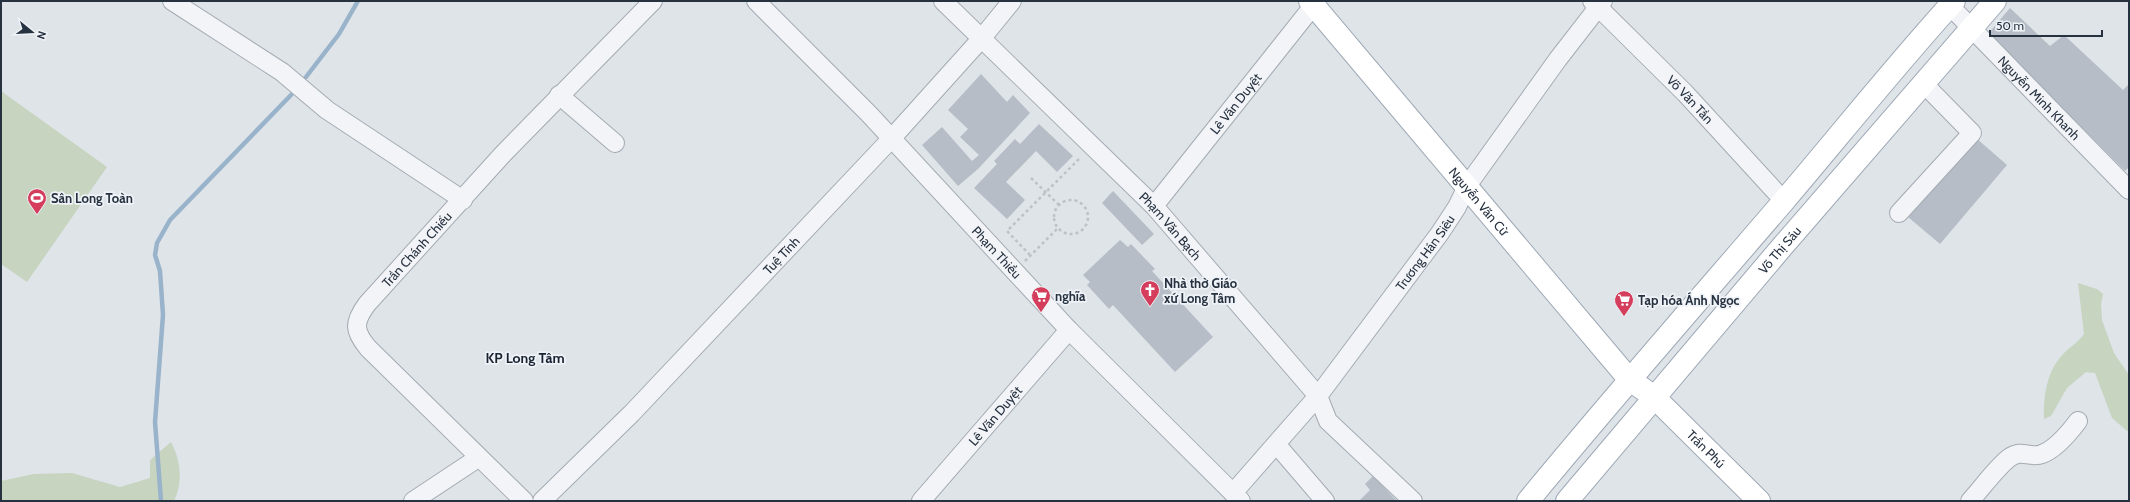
<svg xmlns="http://www.w3.org/2000/svg" width="2130" height="502" viewBox="0 0 2130 502" font-family="Cabin,sans-serif">
<style>
.green{fill:#c6d4c0}
.lines{fill:none;stroke-linecap:round;stroke-linejoin:round}
.stream{stroke:#99b3cb;stroke-width:4.5}
.building{fill:#b6bdc6}
.minor-casing{stroke:#a4abb3;stroke-width:20}
.major-casing{stroke:#9ea9b6;stroke-width:24}
.path{stroke:#bdc2c8;stroke-width:2.5;stroke-dasharray:3 3;stroke-linecap:butt}
.minor{stroke:#f2f4f7;stroke-width:18}
.major{stroke:#fff;stroke-width:22}
.labels{text-anchor:middle;dominant-baseline:central;stroke-width:3.5;stroke-linejoin:round;paint-order:stroke}
.street-label{font-size:13px;fill:#273241;stroke:#eff3f7}
.poi-label{font-size:13px;font-weight:bold;fill:#273241;stroke:#eff3f7;text-anchor:start}
.neighbourhood-label{font-size:14px;font-weight:bold;fill:#1a2332;stroke:#eff3f7}
</style>
<rect width="100%" height="100%" fill="#dfe4e9"/>
<!-- green -->
<path class="green" d="M1 91 107 167 27 282 1 264Z
M2078 283 2097 289 2103 294 2101 304 2102 320 2114 353 2129 375V431H2127L2112 418 2095 373 2086 372 2067 388 2051 416 2044 419C2043 400 2046 375 2059 359 2066 349 2077 344 2084 334Z
M171 442C181 461 183 482 174 501H1V481L34 474 72 473 120 487 150 478V460Z"/>
<g class="lines">
<!-- stream -->
<path class="stream" d="M306 77 339 34 358 1
M161 501 155 422 163 315 160 271 155 255 157 243 170 220 291 95"/>
</g>
<!-- building -->
<path class="building" d="M2010 8 2050 46 2064 35 2123 90 2129 84V167L2125 171 1988 34Z
M981 74 1007 102 1013 95 1030 113 978 169 958 186 922 145 942 127 972 161 979 155 960 137 968 129 948 110Z
M1039 124 1073 156 1057 172 1036 151 1006 182 1025 200 1007 219 974 188 997 164 994 161 1015 139 1020 144Z
M1976 138 2007 165 1940 244 1908 217Z
M1113 191 1154 234 1142 245 1102 203Z
M1120 240 1128 247 1131 244 1155 269 1152 271 1213 337 1175 372 1113 305 1109 309 1087 285 1090 282 1083 275Z
M1373 476 1397 501H1359L1370 490 1365 484Z"/>
<g class="lines">
<!-- minor casing -->
<g class="minor-casing">
<g id="minor">
<path d="M172 1 282 72 327 110 463 200"/>
<path id="s1" d="M756 1 869 114 1069 330 1241 501"/>
<path id="s2" d="M943 1 1154 206 1318 396 1328 421 1413 501"/>
<path id="s3" d="M1592 1 1685 93 1784 201"/>
<path id="s4" d="M1950 6 2129 190"/>
<path d="M559 95 615 143"/>
<path id="s5" d="M1154 206 1317 1"/>
<path d="M1899 213 1972 133 1923 83"/>
<path d="M1277 445 1325 501"/>
<path id="s6" d="M1233 493 1318 396 1440 233 1457 207 1467 186 1558 59 1603 1"/>
<path d="M413 501 478 458"/>
<path id="s7" d="M524 501 368 348C354 331 353 323 367 304L503 154 653 1"/>
<path id="s8" d="M542 501 632 413 891 139 981 39 1012 1"/>
<path id="s9" d="M921 501 1069 330"/>
<path d="M1970 501C1982 488 1996 468 2009 458 2022 448 2030 459 2042 454 2056 449 2069 433 2078 421"/>
</g>
</g>
<!-- major casing -->
<g class="major-casing">
<g id="major">
<path id="s10" d="M1310 1 1629 379 1654 397 1759 501"/>
<path d="M1528 501C1611 400 1698 301 1783 202 1840 135 1895 66 1954 1"/>
<path id="s11" d="M1567 501 1781 248 1995 1"/>
</g>
</g>
<!-- path -->
<path class="path" d="M1031 178 1059 205
M1054 217a17 17 0 1 1 34 0a17 17 0 1 1-34 0Z
M1030 255 1007 231 1081 157
M1025 261 1058 228"/>
<!-- minor -->
<use href="#minor" class="minor"/>
<!-- major -->
<use href="#major" class="major"/>
</g>
<!-- icons -->
<defs>
<g id="stadium-pin" transform="scale(1)"><path d="M0 17L-7.5 6A9.5 9.5 0 1 1 7.5 6Z" fill="#d43e5c" stroke="#eff3f7"/><path d="M0-5a6.5 5 0 1 0 0 10a6.5 5 0 1 0 0-10ZM-3.5-1.8h7v3.6h-7Z" fill="#fff"/></g>
<g id="church-pin" transform="scale(1)"><path d="M0 17L-7.5 6A9.5 9.5 0 1 1 7.5 6Z" fill="#d43e5c" stroke="#eff3f7"/><path d="M-1.2-6h2.4v3.5h3.3v2.4h-3.3V6h-2.4V-.1h-3.3v-2.4h3.3Z" fill="#fff"/></g>
<g id="supermarket-pin" transform="scale(1)"><path d="M0 17L-7.5 6A9.5 9.5 0 1 1 7.5 6Z" fill="#d43e5c" stroke="#eff3f7"/><path d="M-6-5.5h2.5l.6 2H6L4.5 2H-2.5L-4.4-4H-6ZM-1.5 3.2a1.3 1.3 0 1 0 .1 0ZM3 3.2a1.3 1.3 0 1 0 .1 0Z" fill="#fff"/></g>
</defs>
<g fill-rule="evenodd">
<use href="#stadium-pin" x="37" y="198"/>
<use href="#church-pin" x="1150" y="290"/>
<use href="#supermarket-pin" x="1041" y="296"/>
<use href="#supermarket-pin" x="1624" y="300"/>
</g>
<g class="labels">
<!-- street labels -->
<g class="street-label">
<text stroke="none"><textPath href="#s4" startOffset="128">Nguyễn Minh Khanh</textPath></text>
<text stroke="none"><textPath href="#s3" startOffset="139">Võ Văn Tần</textPath></text>
<text stroke="none"><textPath href="#s5" startOffset="131">Lê Văn Duyệt</textPath></text>
<text stroke="none"><textPath href="#s10" startOffset="262">Nguyễn Văn Cừ</textPath></text>
<text stroke="none"><textPath href="#s2" startOffset="320">Phạm Văn Bạch</textPath></text>
<text stroke="none"><textPath href="#s7" startOffset="342">Trần Chánh Chiếu</textPath></text>
<text stroke="none"><textPath href="#s11" startOffset="329">Võ Thị Sáu</textPath></text>
<text stroke="none"><textPath href="#s6" startOffset="308">Trương Hán Siêu</textPath></text>
<text stroke="none"><textPath href="#s1" startOffset="348">Phạm Thiều</textPath></text>
<text stroke="none"><textPath href="#s8" startOffset="343">Tuệ Tĩnh</textPath></text>
<text stroke="none"><textPath href="#s9" startOffset="113">Lê Văn Duyệt</textPath></text>
<text stroke="none"><textPath href="#s10" startOffset="599">Trần Phú</textPath></text>
</g>
<!-- poi labels -->
<g class="poi-label">
<text x="51" y="198">Sân Long Toàn</text>
<text x="1164" y="283">Nhà thờ Giáo<tspan x="1164" dy="15">xứ Long Tâm</tspan></text>
<text x="1055" y="296">nghĩa</text>
<text x="1638" y="300">Tạp hóa Ánh Ngọc</text>
</g>
<!-- neighbourhood labels -->
<g class="neighbourhood-label">
<text x="525" y="358">KP Long Tâm</text>
</g>
</g>
<!-- border -->
<rect width="2130" height="502" fill="none" stroke="#273241" stroke-width="4"/>
<!-- north arrow -->
<g transform="translate(32 32) rotate(108)" stroke="#eff3f7" stroke-width="3" paint-order="stroke">
<path d="M0-3L7 15L0 10L-7 15Z" fill="#273241"/>
<text y="-6" font-size="11" font-weight="bold" text-anchor="middle" fill="#273241">N</text>
</g>
<!-- scale -->
<path d="M1990 30v6h112v-6" fill="none" stroke="#273241" stroke-width="2"/>
<text x="1996" y="30" font-size="12" fill="#273241" stroke="#eff3f7" stroke-width="3" paint-order="stroke">50 m</text>
</svg>
